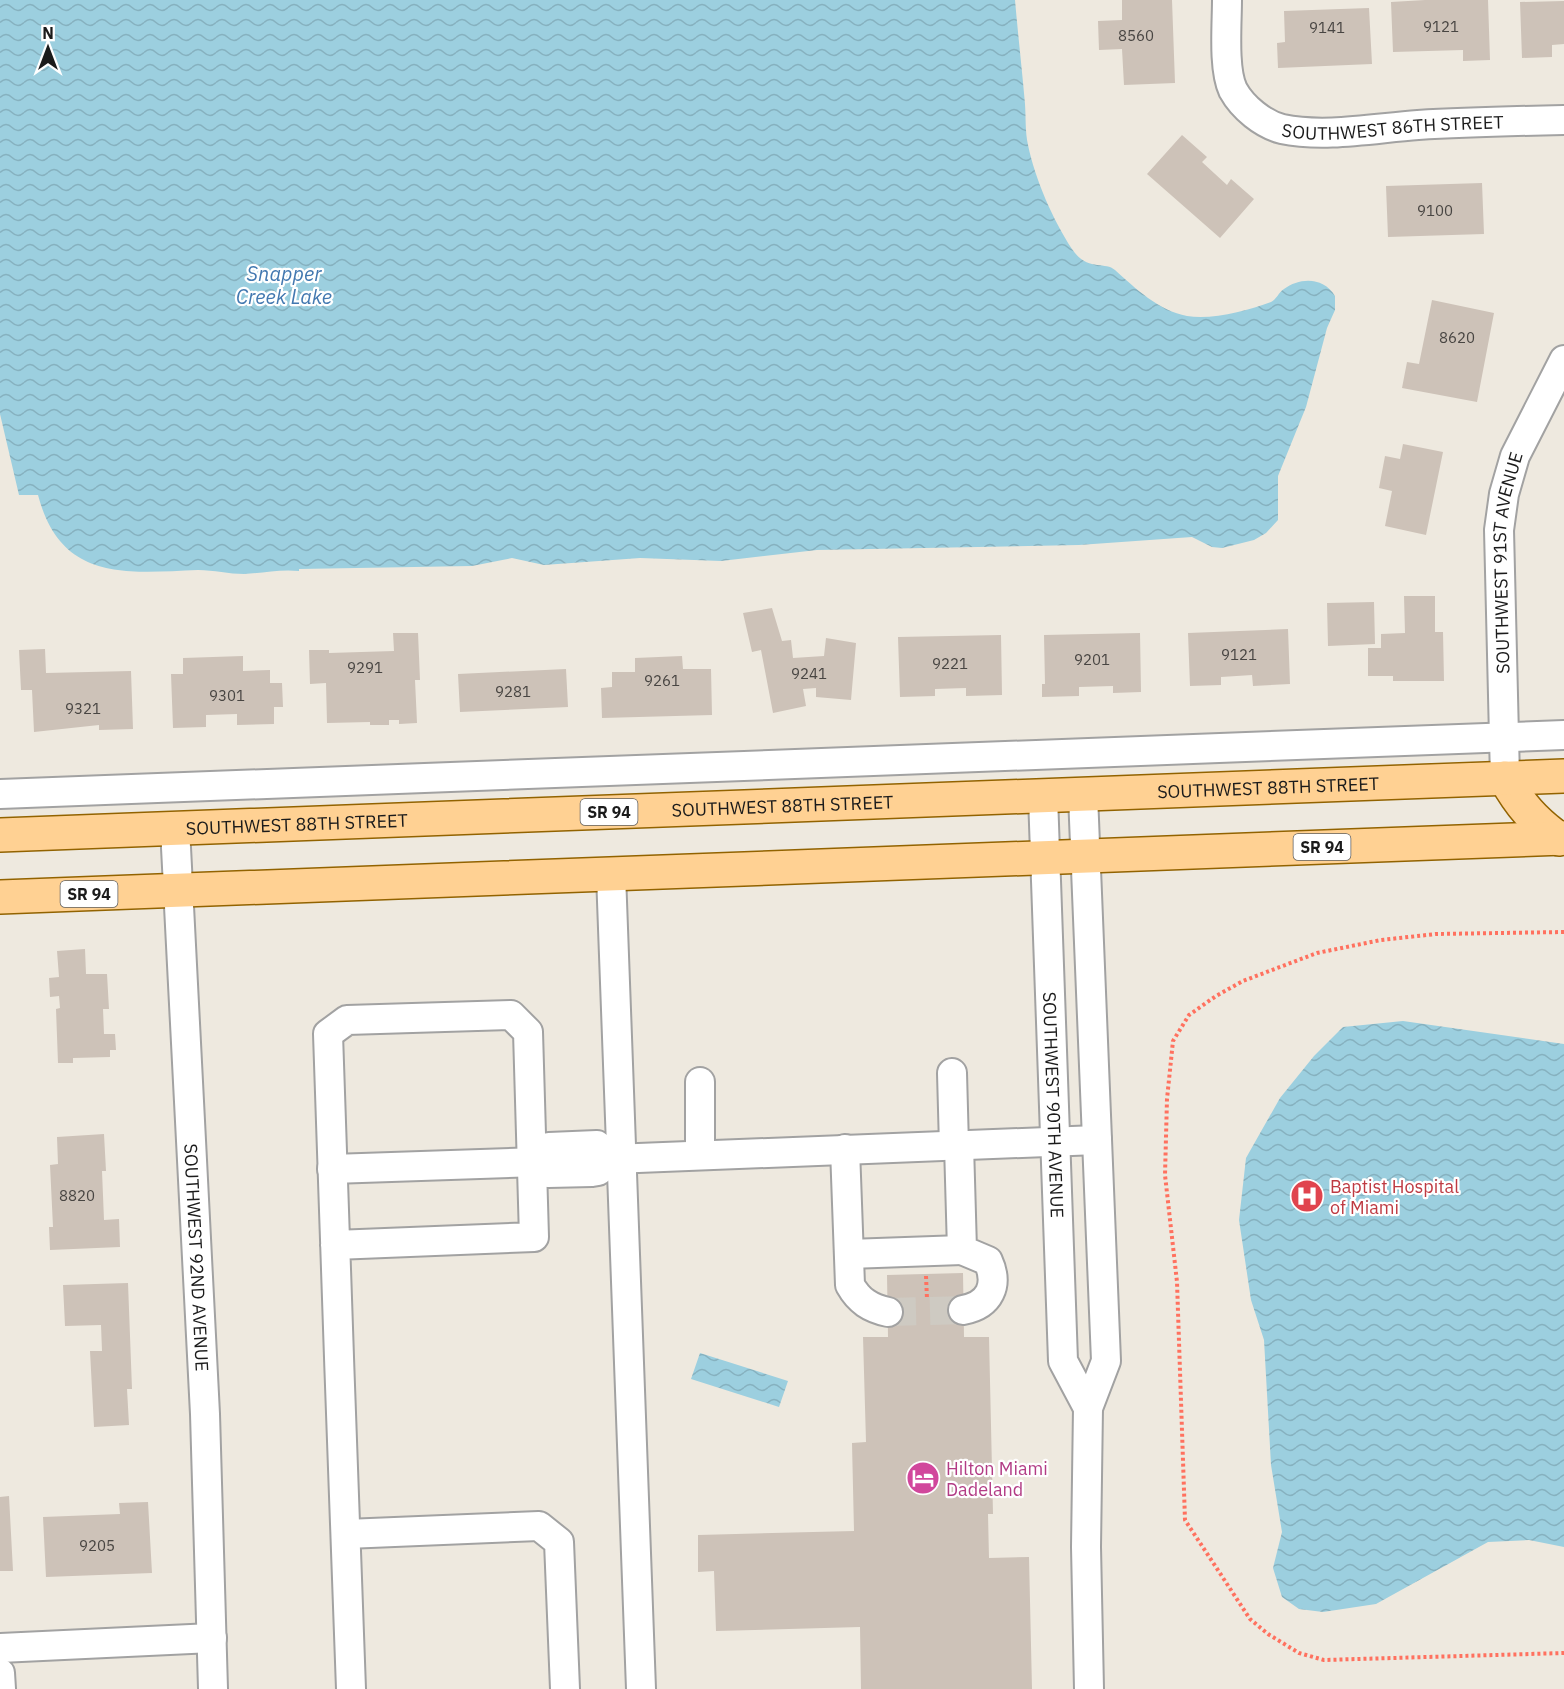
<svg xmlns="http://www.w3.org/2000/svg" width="1564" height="1689" viewBox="0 0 1564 1689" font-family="'IBM Plex Sans',sans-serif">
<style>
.water{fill:url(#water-waves)}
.building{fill:#cdc2b8}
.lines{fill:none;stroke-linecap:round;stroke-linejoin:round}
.minor-tunnel{stroke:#cecac2;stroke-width:28;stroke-dasharray:28 14;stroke-linecap:butt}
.minor-casing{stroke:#a2a2a2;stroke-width:32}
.major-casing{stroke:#926300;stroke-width:36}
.path{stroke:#ff715f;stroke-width:4;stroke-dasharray:3 3;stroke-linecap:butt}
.minor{stroke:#fff;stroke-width:28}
.major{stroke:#ffd193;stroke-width:33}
.labels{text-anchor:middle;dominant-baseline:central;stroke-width:4.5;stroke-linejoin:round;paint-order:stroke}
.number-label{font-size:15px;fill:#484542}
.shield{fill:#fff;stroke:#5f5f5f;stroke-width:1.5}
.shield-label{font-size:16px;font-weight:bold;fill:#1b1b1b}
.street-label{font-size:18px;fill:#1b1b1b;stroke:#fff}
.health-label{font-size:18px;fill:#be3a42;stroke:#fff;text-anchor:start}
.hotel-label{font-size:18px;fill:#b23c85;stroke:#fff;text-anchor:start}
.water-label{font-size:20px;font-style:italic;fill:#4278b0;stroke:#fff}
</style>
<defs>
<pattern id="water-waves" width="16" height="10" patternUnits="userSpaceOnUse" patternTransform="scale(1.5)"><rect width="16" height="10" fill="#9ccfdf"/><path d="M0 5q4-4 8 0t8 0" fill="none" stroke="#86b1bf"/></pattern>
</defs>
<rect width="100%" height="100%" fill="#eee9df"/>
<!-- water -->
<path class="water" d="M0 0H1015C1018 35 1022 69 1025 104 1026 118 1025 131 1028 145 1035 179 1053 220 1072 249 1087 272 1105 261 1115 270 1135 288 1159 311 1187 316 1212 320 1247 311 1271 302 1277 299 1278 293 1284 289 1300 277 1324 277 1335 296V310L1327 328 1306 407 1278 476V520L1266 533 1254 540 1222 548 1212 547 1192 537 1079 545 817 550 721 561 640 558 544 565 512 558 472 566 299 569V571C280 569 263 573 244 574 229 574 214 570 198 570 126 573 61 582 38 495H19L0 414Z
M1403 1021 1564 1044V1547L1529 1540 1488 1542 1376 1604 1323 1612 1299 1609 1282 1597 1273 1568 1282 1532 1271 1465 1264 1340 1251 1300 1239 1220 1246 1158 1280 1098 1314 1056 1343 1027Z
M700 1353 788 1381 779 1407 691 1379Z"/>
<!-- building -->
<path class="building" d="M1122 0H1172L1175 83 1124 85 1122 49 1099 50 1098 21 1122 20Z
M1425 0H1488L1490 60 1463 61V50L1393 52 1391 2Z
M1564 1V44L1552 45V57L1522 58 1520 2Z
M1369 8 1372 64 1278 68 1277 43 1285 42 1284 11Z
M1182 135 1207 157 1202 162 1227 185 1231 179 1254 199 1220 238 1147 174Z
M1482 183 1484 234 1388 237 1386 186Z
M1432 300 1494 313 1477 402 1402 388 1407 362 1419 364Z
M1403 444 1443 452 1426 535 1385 526 1392 491 1379 488 1385 456 1400 459Z
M1404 596H1435V632H1443L1444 681H1393V676H1368V648H1381V634L1405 633Z
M1374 602 1375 644 1328 646 1327 603Z
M772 608 782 641 791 640 793 658 824 656 826 638 856 643 851 700 816 697V688L803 689 806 706 773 713 761 650 752 652 743 613Z
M1288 629 1290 684 1253 686 1252 675 1221 677V685L1190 686 1188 633Z
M393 633H418L420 680H415L417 723 399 724V720H389V725H370V722L327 723 326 683 310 684 309 650H329V653L394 651Z
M1140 633 1141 692 1113 693V686L1079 687V696L1042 697V684H1045L1044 635Z
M1001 635 1002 695 966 696V688L935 689V696L900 697 898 637Z
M45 649 46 673 131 671 133 729 99 730V725L34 732 32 690H21L19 650Z
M243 656V671L270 670V683H282L283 707H274V724L237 725V714L206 715V727L173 728 171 674H183V658Z
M682 656 683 669H711L712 715 602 718 601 688 612 687V672H635V658Z
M566 669 568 707 460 712 458 674Z
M85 949 86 974H107L109 1009H103L104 1034H115L116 1050H110V1057L73 1058V1063H58L56 1009 60 1008 59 996 50 997 49 978 59 977 57 951Z
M104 1134 106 1171H102L104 1220 119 1219 120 1247 50 1250 49 1227H53L50 1165 58 1164 57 1137Z
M963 1273 964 1337H989L993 1514H988L989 1558 1029 1557 1032 1689H861L860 1627 716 1631 714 1571 698 1572V1535L854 1531 852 1443 866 1442 863 1337H888L887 1275Z
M128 1283 132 1389H127L129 1425 94 1427 90 1351H102L101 1325 65 1326 63 1285Z
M9 1496 13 1571H0V1497Z
M148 1502 152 1573 46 1577 43 1517 120 1514 119 1503Z"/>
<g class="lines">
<!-- minor-tunnel -->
<path class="minor-tunnel" d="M888 1312 963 1310"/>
<!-- minor casing -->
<g class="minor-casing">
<g id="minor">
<path id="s1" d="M1227 0C1227 24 1223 69 1233 90 1243 108 1263 124 1282 129 1325 138 1375 128 1418 125 1467 122 1515 121 1564 120"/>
<path id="s2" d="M1505 778 1499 530 1504 494 1515 456 1564 360"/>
<path d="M0 794 1564 735"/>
<path d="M1083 795 1106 1361 1088 1408 1086 1547 1089 1689"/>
<path id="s3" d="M1043 796 1063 1361 1088 1408"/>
<path id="s4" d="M175 828 205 1414 213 1689"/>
<path d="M611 874 641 1689"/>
<path d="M952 1073 954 1146"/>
<path d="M700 1082V1155"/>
<path d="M959 1145 962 1250 988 1261C999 1285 990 1305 963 1310"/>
<path d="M845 1149 850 1285C859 1301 870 1308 888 1312"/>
<path d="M538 1162 548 1173 592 1172 598 1171 613 1159 1097 1140"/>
<path d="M332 1169 538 1162 549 1147 597 1145 613 1159"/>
<path d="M335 1245 534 1237 528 1032 511 1015 347 1020 328 1034C334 1252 344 1471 351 1689"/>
<path d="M849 1254 962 1250"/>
<path d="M346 1534 539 1526 559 1542 565 1689"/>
<path d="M0 1648 212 1638"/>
<path d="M0 1673 1 1689"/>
</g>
</g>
<!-- major casing -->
<g class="major-casing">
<g id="major">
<path d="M1505 778C1520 805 1534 821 1559 839"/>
<path id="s5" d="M0 835 1564 776"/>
<path d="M0 897 1564 838"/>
</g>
</g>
<!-- path -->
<path class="path" d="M1564 932 1436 934 1381 940 1317 953 1243 981 1216 996 1189 1015 1173 1041 1167 1099 1165 1175 1177 1282 1185 1520 1250 1619 1268 1634 1299 1653 1324 1660 1564 1653
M926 1276 927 1299"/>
<!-- minor -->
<use href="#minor" class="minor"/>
<!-- major -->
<use href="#major" class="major"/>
</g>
<!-- icons -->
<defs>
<g id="hospital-disc" transform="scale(1.725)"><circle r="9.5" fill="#e0444e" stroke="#fff"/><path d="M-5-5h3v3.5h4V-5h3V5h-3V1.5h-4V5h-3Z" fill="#fff"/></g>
<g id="hotel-disc" transform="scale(1.725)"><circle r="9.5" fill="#d1479c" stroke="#fff"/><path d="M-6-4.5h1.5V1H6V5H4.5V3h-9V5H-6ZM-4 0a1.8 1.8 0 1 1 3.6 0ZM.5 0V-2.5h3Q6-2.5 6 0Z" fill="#fff"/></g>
</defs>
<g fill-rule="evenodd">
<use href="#hospital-disc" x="1307" y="1196"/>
<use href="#hotel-disc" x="923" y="1478"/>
</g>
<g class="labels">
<!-- number labels -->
<g class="number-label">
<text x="1441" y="26">9121</text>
<text x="1327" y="27">9141</text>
<text x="1136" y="35">8560</text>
<text x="1435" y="210">9100</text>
<text x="1457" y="337">8620</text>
<text x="1239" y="654">9121</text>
<text x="1092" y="659">9201</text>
<text x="950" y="663">9221</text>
<text x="365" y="667">9291</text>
<text x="809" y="673">9241</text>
<text x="662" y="680">9261</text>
<text x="513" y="691">9281</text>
<text x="227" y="695">9301</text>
<text x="83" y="708">9321</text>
<text x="77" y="1195">8820</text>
<text x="97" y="1545">9205</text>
</g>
<!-- shield labels -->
<g class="shield">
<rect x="580.5" y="799" width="57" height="26" rx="4.5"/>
<rect x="1293.5" y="834" width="57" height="26" rx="4.5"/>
<rect x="60.5" y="881" width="57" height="26" rx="4.5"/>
</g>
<g class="shield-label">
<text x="609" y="812">SR 94</text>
<text x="1322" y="847">SR 94</text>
<text x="89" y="894">SR 94</text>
</g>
<!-- street labels -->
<g class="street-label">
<text stroke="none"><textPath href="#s1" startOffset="266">SOUTHWEST 86TH STREET</textPath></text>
<text stroke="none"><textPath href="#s2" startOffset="216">SOUTHWEST 91ST AVENUE</textPath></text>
<text stroke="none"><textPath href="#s5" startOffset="1269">SOUTHWEST 88TH STREET</textPath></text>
<text stroke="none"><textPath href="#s5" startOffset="783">SOUTHWEST 88TH STREET</textPath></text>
<text stroke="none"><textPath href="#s5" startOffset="297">SOUTHWEST 88TH STREET</textPath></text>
<text stroke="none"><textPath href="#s3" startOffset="309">SOUTHWEST 90TH AVENUE</textPath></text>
<text stroke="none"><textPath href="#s4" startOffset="430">SOUTHWEST 92ND AVENUE</textPath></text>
</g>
<!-- health labels -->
<g class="health-label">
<text x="1330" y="1186">Baptist Hospital<tspan x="1330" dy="21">of Miami</tspan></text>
</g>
<!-- hotel labels -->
<g class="hotel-label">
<text x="946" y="1468">Hilton Miami<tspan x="946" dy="21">Dadeland</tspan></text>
</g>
<!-- water labels -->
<g class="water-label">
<text x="284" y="273">Snapper<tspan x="284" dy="23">Creek Lake</tspan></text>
</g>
</g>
<!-- north arrow -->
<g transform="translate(48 48)" stroke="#ffffff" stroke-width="4.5" paint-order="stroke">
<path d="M0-4.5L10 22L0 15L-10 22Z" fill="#1b1b1b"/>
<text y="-9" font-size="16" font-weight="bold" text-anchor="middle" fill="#1b1b1b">N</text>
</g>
</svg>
